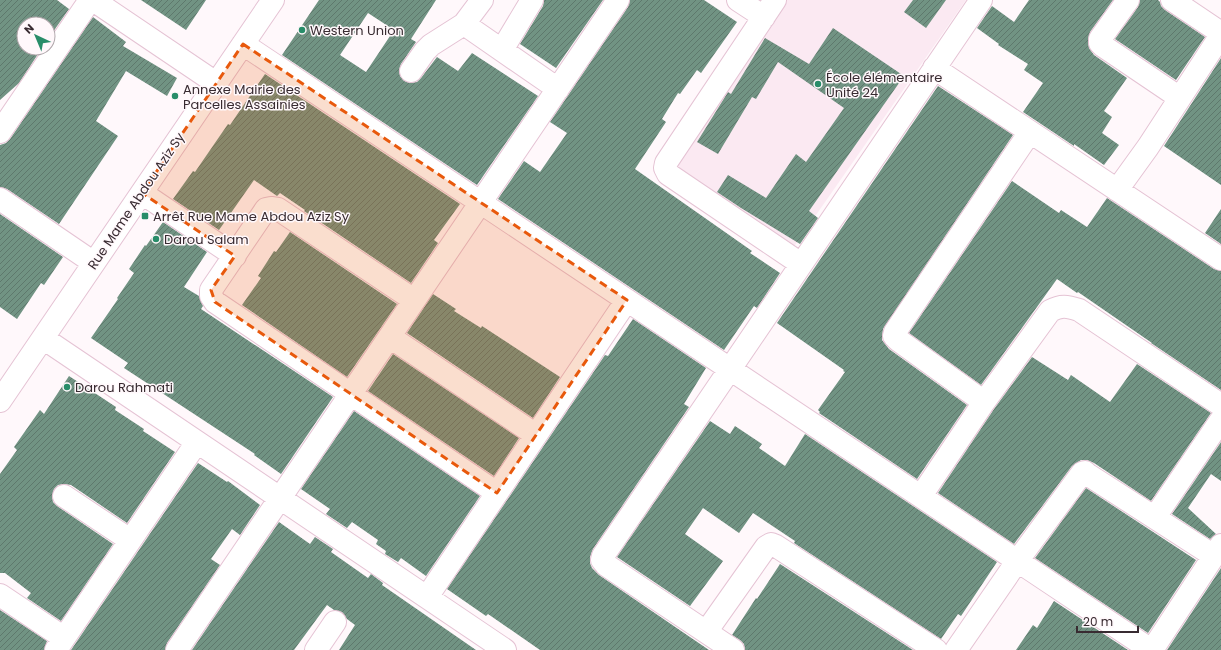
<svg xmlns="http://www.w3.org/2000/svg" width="1221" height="650" viewBox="0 0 1221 650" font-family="Poppins,sans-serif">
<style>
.built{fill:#fbe9f2}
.building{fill:url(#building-hatch);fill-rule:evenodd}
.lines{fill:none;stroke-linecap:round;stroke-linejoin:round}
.minor-casing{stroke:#e5c3d4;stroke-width:24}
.minor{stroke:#fff;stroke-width:22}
.marked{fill:#e8590c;fill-opacity:0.2;stroke:#e8590c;stroke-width:3;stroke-dasharray:8 5;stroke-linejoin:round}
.poi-dot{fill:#288d69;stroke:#fff8fb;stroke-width:1.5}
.labels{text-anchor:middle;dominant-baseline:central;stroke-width:3;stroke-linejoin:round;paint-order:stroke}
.poi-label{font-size:13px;fill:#382b31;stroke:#fff8fb;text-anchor:start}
.street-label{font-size:13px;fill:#382b31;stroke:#fff8fb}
</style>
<defs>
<pattern id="building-hatch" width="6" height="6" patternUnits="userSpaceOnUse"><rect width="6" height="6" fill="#719383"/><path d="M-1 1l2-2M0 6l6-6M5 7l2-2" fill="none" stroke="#5e786c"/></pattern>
</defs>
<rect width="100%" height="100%" fill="#fff8fb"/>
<!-- built -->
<path class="built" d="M787 0H966L793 248 672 168Z"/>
<!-- building -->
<path class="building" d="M0 0H57L69 9 48 39V24H24V48H42L19 83 0 100Z
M141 0H206L186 30Z
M319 0H436L411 39 416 42 401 64 399 70 400 76 404 81 410 83 417 82 421 78 437 57 458 71 472 53 538 96 477 185 282 55ZM368 13 394 30 366 72 340 55Z
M544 0H603L556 68 520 44 543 6Z
M630 0H704L737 22 701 73 697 70 680 94 678 93 662 119 666 122 635 169 752 251 750 253 780 273 757 308 754 306 724 350 498 199 524 161 540 172 567 133 550 122 628 7Z
M913 0H946L926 28 904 12Z
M1029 0H1113L1090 32 1088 39 1089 48 1094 55 1127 78 1104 111 1112 117 1102 133 1119 145 1104 165 1074 144V146L1023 112 1043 83 1024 70 1028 64 998 45 999 44 977 28 992 6 1014 22Z
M1140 0H1158L1160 2 1161 6 1165 10 1205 37 1176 80 1115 39 1138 7Z
M93 17 126 42 123 46 177 78 167 96 126 71 96 121 118 136 59 224 7 189 0 187V145L6 143 10 139Z
M833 28 904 76 809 211 818 218 800 244 741 208 717 192 728 175 766 198 796 154 806 162 844 108 778 62 756 99 752 97 718 154 697 142 728 92 731 94 765 38 809 64Z
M1221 58V185L1164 146Z
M265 74 460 204 434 240 438 243 411 283 304 211 305 210 280 193 277 196 254 180 219 230 173 199 193 171 195 172 228 124 230 125Z
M938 86 1013 135 883 329 882 340 889 349 967 405 917 479 819 413 820 412 818 410 845 372 843 371 844 370 777 323Z
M1012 181 1059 213 1061 210 1087 227 1107 198 1214 269 1221 271V390L1151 343H1152L1078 292 1077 293 1057 279 981 385 909 333Z
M1221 209V244L1205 233Z
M0 214 63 257 44 285 41 283 17 319 0 307Z
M163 222 207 252 184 287 199 296 203 306 201 309 333 397 281 474 254 455 255 454 124 368 128 363 91 338 118 299 117 298 134 273 129 269 145 245 146 246Z
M290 232 397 304 347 377 242 305 261 278 258 276 274 251 276 252Z
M433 294 456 309 454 311 481 328 482 326 560 377 533 418 407 333Z
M633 319 706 368 684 404 689 407 593 549 590 557V563L592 568 599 575 709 650H540L488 614 486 616 447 589 605 355 608 356Z
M393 354 519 438 494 476 368 391Z
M1032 357 1068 380 1071 375 1110 402 1137 364 1211 413 1151 501 1094 463 1087 460H1081L1072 466 1014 544 938 493 994 409Z
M69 376 116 407 115 410 144 429 143 431 175 452 127 523 71 485 64 484 58 485 54 489 52 496 53 502 57 506 113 544 61 621 27 598 31 593 5 573H0V474L17 450 14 447 40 410 44 414Z
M354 411 480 496 426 576 401 558 398 562 385 554 386 551 376 544 378 540 352 522 347 528 326 514 330 509 301 489Z
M710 421 730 434 735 426 762 444 759 448 785 466 805 434 997 562 961 616 958 614 941 639 794 543 795 541 753 513 739 533 703 508 685 534 723 561 690 606 617 557Z
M1221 442V481L1211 474 1188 508 1216 534 1210 539 1172 514Z
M198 463 227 482 228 481 260 505 240 535 232 529 211 559 220 565 167 643 165 650H71Z
M1086 488 1196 560 1148 633 1035 558Z
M279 522 310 544 315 537 333 549 331 552 368 578 371 574 383 583 382 585 476 650H339L355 625 347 619 342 612 334 610 327 605 294 650H192Z
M780 564 913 650H745L744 644 740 640 732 635 756 598 757 599Z
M1221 568V650H1167Z
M1054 601 1128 650H1016L1033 625 1037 628Z
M0 610 47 641 44 650H0Z"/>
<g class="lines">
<!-- minor casing -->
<g class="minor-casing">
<path id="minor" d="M93 0 216 83
M738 0 764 17
M775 0 666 163 665 168 668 174 801 264
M1128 0 1100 39V43L1103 46 1180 98
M1172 0 1221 33
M464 24 558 89
M243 44 1151 650
M502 50 532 0
M934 68 1221 259
M411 71 425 51 431 45 464 24 482 0
M0 132 90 0
M1117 190 1148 147 1221 35
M142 193 235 256
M0 199 94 263
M414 300 278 209 271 208 266 209 211 290V296L215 302 497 493
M390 337 536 435
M43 338 505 650
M0 401 273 0
M984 402 898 340 894 336 895 332 1030 132
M64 496 130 540
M921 496 984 402 1050 311C1061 305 1067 306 1079 310L1221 405
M1155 517 1221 420
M0 595 64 638
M427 597 627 300
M706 632 766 547 771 544 776 546 936 650
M56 650 197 442
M177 650 618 0
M316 650 335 622
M733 650 606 565 602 560 603 556 981 0
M956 650 1018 560 1082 473 1085 472 1087 474 1214 556
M1152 650 1221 545"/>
</g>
<!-- minor -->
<use href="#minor" class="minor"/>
</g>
<!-- marked area -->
<path class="marked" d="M243 44 627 300 497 493 215 302 211 290 235 256 142 193Z"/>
<!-- markers -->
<g class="poi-dot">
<circle cx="302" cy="30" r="4"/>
<circle cx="818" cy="84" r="4"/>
<circle cx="175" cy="96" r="4"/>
<rect x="141" y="212" width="8" height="8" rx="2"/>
<circle cx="156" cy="239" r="4"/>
<circle cx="67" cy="387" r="4"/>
</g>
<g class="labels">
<!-- poi labels -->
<g class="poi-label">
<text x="310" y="30">Western Union</text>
<text x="826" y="77">École élémentaire<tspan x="826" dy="15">Unité 24</tspan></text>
<text x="183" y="89">Annexe Mairie des<tspan x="183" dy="15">Parcelles Assainies</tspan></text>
<text x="153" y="216">Arrêt Rue Mame Abdou Aziz Sy</text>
<text x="164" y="239">Darou Salam</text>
<text x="75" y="387">Darou Rahmati</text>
</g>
<!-- street labels -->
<g class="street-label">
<text transform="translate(136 201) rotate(-56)">Rue Mame Abdou Aziz Sy</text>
</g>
</g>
<!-- north arrow -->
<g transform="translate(36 36) rotate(316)"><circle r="19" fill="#fff8fb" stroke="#afa6aa"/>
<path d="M0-3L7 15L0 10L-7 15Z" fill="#288d69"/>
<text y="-6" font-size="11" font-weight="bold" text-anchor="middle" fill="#382b31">N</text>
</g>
<!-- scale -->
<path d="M1077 626v6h61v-6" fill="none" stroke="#382b31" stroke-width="2"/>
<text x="1083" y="626" font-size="12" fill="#382b31" stroke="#fff8fb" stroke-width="3" paint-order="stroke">20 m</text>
</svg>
